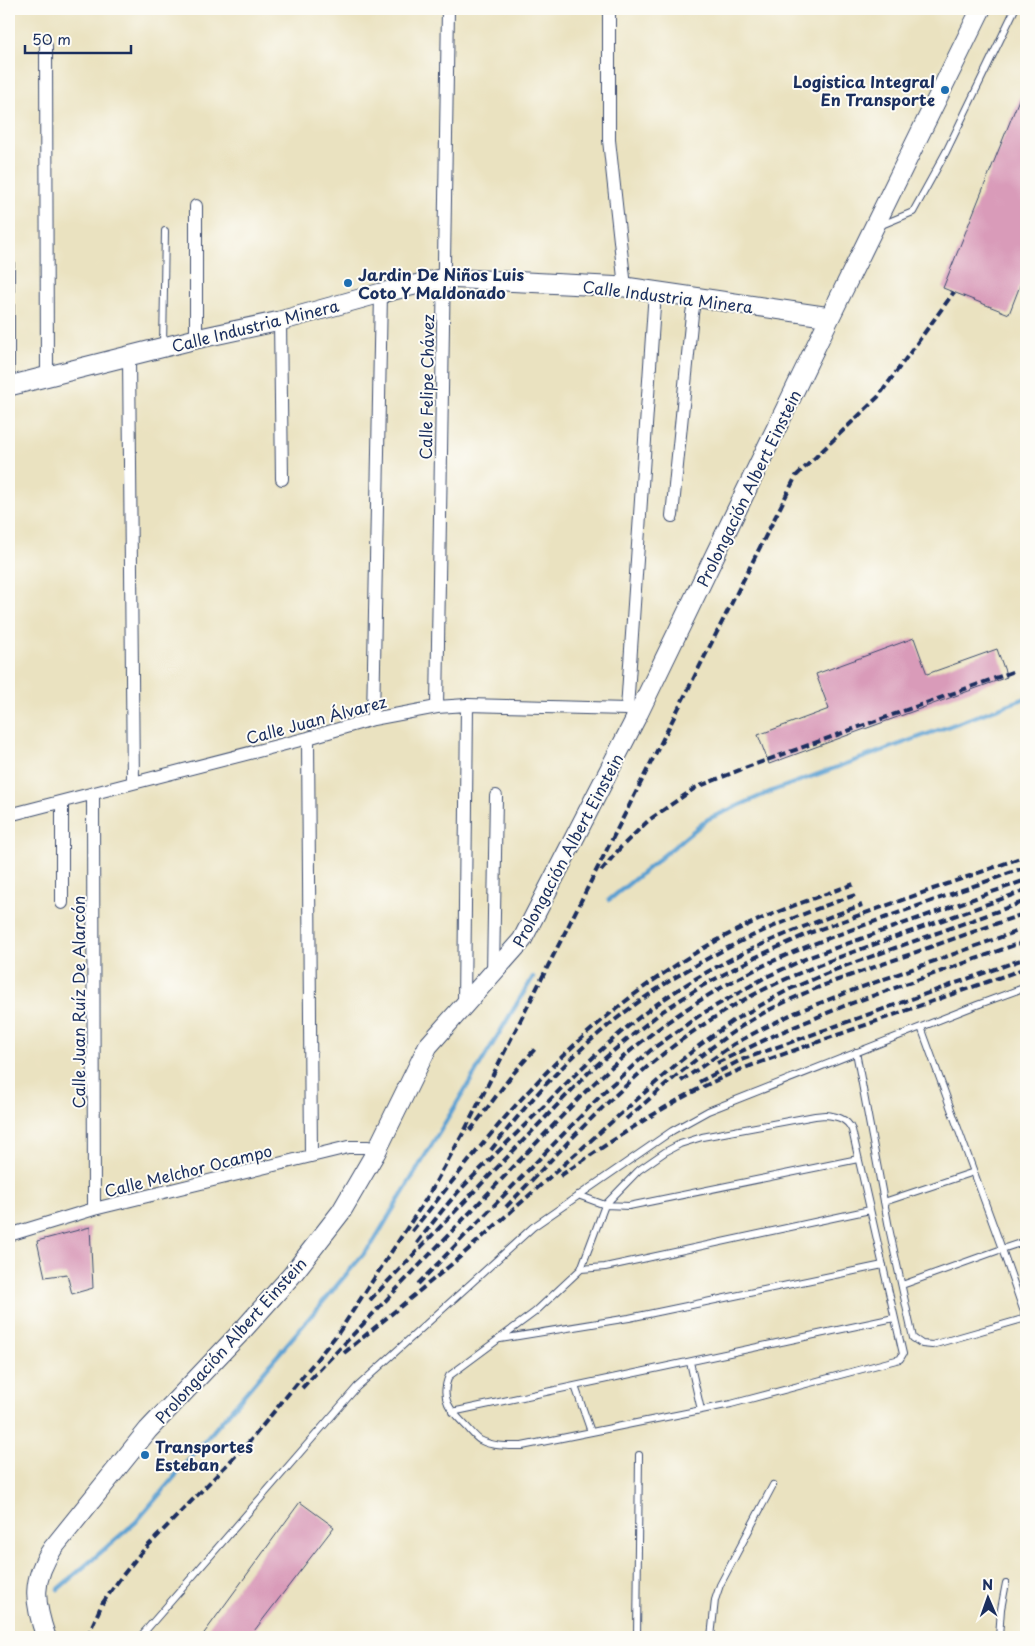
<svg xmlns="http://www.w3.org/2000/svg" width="1035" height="1646" viewBox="0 0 1035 1646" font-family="'Playpen Sans',sans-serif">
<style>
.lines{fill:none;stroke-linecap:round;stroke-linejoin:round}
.stream{stroke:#5ca0d1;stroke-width:4.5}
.building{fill:#d99bb9}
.service-casing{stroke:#3a4a6d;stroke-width:8}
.minor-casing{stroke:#3a4a6d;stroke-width:14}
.secondary-casing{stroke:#3a4a6d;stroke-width:21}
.service{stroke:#fff;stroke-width:6}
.minor{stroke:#fff;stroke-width:12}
.secondary{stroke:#fff;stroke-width:19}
.rail{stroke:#1b2f5e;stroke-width:4;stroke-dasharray:8 4;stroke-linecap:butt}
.poi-dot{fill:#1f6fb2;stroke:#fdfcf7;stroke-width:2}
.labels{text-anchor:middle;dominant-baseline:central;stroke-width:4;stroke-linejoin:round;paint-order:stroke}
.poi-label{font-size:16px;font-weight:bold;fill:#1b2f5e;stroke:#fdfcf7;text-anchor:start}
.street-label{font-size:16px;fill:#1b2f5e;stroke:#fdfcf7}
</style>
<rect width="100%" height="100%" fill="#fdfcf7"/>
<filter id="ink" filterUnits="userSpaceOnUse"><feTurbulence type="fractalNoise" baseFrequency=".02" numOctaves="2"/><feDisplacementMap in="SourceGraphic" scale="10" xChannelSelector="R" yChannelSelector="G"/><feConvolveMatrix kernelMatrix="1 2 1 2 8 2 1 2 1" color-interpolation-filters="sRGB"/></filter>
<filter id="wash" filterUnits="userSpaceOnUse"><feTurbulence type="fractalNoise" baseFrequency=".0096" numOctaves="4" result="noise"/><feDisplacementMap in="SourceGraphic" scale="20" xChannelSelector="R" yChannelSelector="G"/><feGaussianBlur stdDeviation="1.12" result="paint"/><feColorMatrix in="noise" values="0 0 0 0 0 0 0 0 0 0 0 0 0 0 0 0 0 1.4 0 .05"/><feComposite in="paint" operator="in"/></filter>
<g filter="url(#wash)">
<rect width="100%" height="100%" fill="#eae2c0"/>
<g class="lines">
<!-- stream -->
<path class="stream" d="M609 900 708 819 772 791 1026 698
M58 1589 136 1522 372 1244 533 977"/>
</g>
<g id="blocks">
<!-- building -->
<path class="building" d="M1026 82V270L1009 314 943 288Z
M914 638 927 674 997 649 1007 677 769 764 758 735 829 709 816 674Z
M90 1227 93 1288 72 1294 67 1274 45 1277 37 1241Z
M300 1502 334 1527 251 1635 202 1636Z"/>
</g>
</g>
<g filter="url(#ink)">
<use href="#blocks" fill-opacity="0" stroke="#3a4a6d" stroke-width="1"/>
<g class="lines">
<!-- service casing -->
<g class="service-casing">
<path id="service" d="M879 226 913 212 946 152 1015 9
M163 346 165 231
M11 384V239
M921 1027 1002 1249 1026 1241
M856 1052 889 1228 913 1338 922 1344 932 1345 1026 1318
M825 1115C836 1116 847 1118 852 1130L903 1354 900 1359 731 1404 522 1446C509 1446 493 1447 480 1440 475 1437 471 1431 466 1426 451 1411 439 1399 449 1376L535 1312 581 1269 605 1205 639 1170 665 1152 680 1144 702 1137 815 1116Z
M578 1195 605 1205 629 1206 858 1159
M884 1202 974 1172
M581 1269 605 1267 870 1210
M902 1285 1002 1249 1026 1318
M500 1339 629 1318 883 1265
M690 1362 701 1410
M575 1386 591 1432
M452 1412 894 1318
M9 1635 11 1637
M140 1637 357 1387 533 1227 672 1131 708 1111 977 1005 1026 987
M637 1637 639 1455
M711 1637 715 1600 720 1585 773 1485
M999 1637 1001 1609 1006 1583"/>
</g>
<!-- minor casing -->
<g class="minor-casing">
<path id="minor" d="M609 9V140L625 287
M46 46 47 375
M280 321 282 479
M196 339V206
M129 357 133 783
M672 516 692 314 695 297
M437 707 448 9
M627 709 655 291
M373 719 381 293
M308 738 311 1156
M93 795 94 1209
M62 802V903
M9 815 308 738 373 719 437 707 467 705 627 709 638 714
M493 973 496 796
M464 1006 467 705
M9 1235 94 1209 348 1147H368L376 1152"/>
</g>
<!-- secondary casing -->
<g class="secondary-casing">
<path id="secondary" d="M9 386 196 339 280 321 381 293 444 278 625 287 830 317
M46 1637C34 1602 31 1580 53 1548L148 1430 242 1331 292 1275 341 1212 376 1152 428 1046 522 940 638 714 830 317 981 9"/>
</g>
<!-- service -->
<use href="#service" class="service"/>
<!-- minor -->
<use href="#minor" class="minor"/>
<!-- secondary -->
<use href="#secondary" class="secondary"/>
<!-- rail -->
<path class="rail" d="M601 871 621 847 649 820 695 788 742 769 1015 671
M717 1063 777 1034 844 1006 1026 941
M681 1081 734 1044 758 1031 794 1013 851 991 1026 928
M699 1082 741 1060 1026 958
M626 1119C665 1086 703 1051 745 1024 773 1006 804 993 835 981L1026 913
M470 1131 512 1075 535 1049
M491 1150C510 1126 529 1102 550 1080 639 986 736 936 858 894
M560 1176C621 1135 681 1092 750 1066L1026 968
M506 1207C569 1142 629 1073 706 1023 762 985 824 962 887 940 934 923 980 907 1026 890
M412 1231C454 1180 494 1127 539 1080 595 1021 662 968 735 931 773 912 814 898 854 884
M417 1243C431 1225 445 1206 460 1190 486 1163 514 1136 540 1110 581 1068 622 1027 670 995 729 955 795 929 862 905
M418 1284 607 1089 651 1050 700 1015 766 977 807 958 1026 880
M370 1300 590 1071 626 1040 663 1011 702 986 756 957 812 932 1026 856
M344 1353 452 1264 679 1062 700 1045 734 1020 790 989 842 967 1026 901
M302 1388 586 1091C634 1044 687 1004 747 974 792 950 840 934 887 917 934 900 980 884 1026 867
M87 1637 102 1604 119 1580 139 1555 250 1441 339 1332 428 1196 466 1128 796 476 878 397 954 292"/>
</g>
</g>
<!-- markers -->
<g class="poi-dot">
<circle cx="945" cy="90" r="5"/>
<circle cx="348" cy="283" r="5"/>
<circle cx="145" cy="1455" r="5"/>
</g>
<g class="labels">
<!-- poi labels -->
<g class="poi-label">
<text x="935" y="81" text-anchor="end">Logistica Integral<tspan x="935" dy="18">En Transporte</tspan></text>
<text x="358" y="274">Jardin De Niños Luis<tspan x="358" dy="18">Coto Y Maldonado</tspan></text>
<text x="155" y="1446">Transportes<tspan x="155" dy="18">Esteban</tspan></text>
</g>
<!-- street labels -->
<g class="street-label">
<text transform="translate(668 296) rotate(7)">Calle Industria Minera</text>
<text transform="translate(255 325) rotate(-14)">Calle Industria Minera</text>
<text transform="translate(426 387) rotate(-89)">Calle Felipe Chávez</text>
<text transform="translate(748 488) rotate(-64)">Prolongación Albert Einstein</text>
<text transform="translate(316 719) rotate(-15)">Calle Juan Álvarez</text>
<text transform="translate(567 850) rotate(-62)">Prolongación Albert Einstein</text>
<text transform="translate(78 1002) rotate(-90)">Calle Juan Ruíz De Alarcón</text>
<text transform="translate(188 1170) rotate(-14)">Calle Melchor Ocampo</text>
<text transform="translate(230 1340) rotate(-48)">Prolongación Albert Einstein</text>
</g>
</g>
<!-- margin -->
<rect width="1035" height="1646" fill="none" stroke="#fdfcf7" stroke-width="30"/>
<!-- north arrow -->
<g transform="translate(988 1598) rotate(358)" stroke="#fdfcf7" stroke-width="4" paint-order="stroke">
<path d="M0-4L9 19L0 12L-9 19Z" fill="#1b2f5e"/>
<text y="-8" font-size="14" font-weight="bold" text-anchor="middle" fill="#1b2f5e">N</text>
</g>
<!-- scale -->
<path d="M25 45v8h106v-8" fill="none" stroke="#1b2f5e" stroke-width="2.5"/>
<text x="32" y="45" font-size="15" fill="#1b2f5e" stroke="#fdfcf7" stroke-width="4" paint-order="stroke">50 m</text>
</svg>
